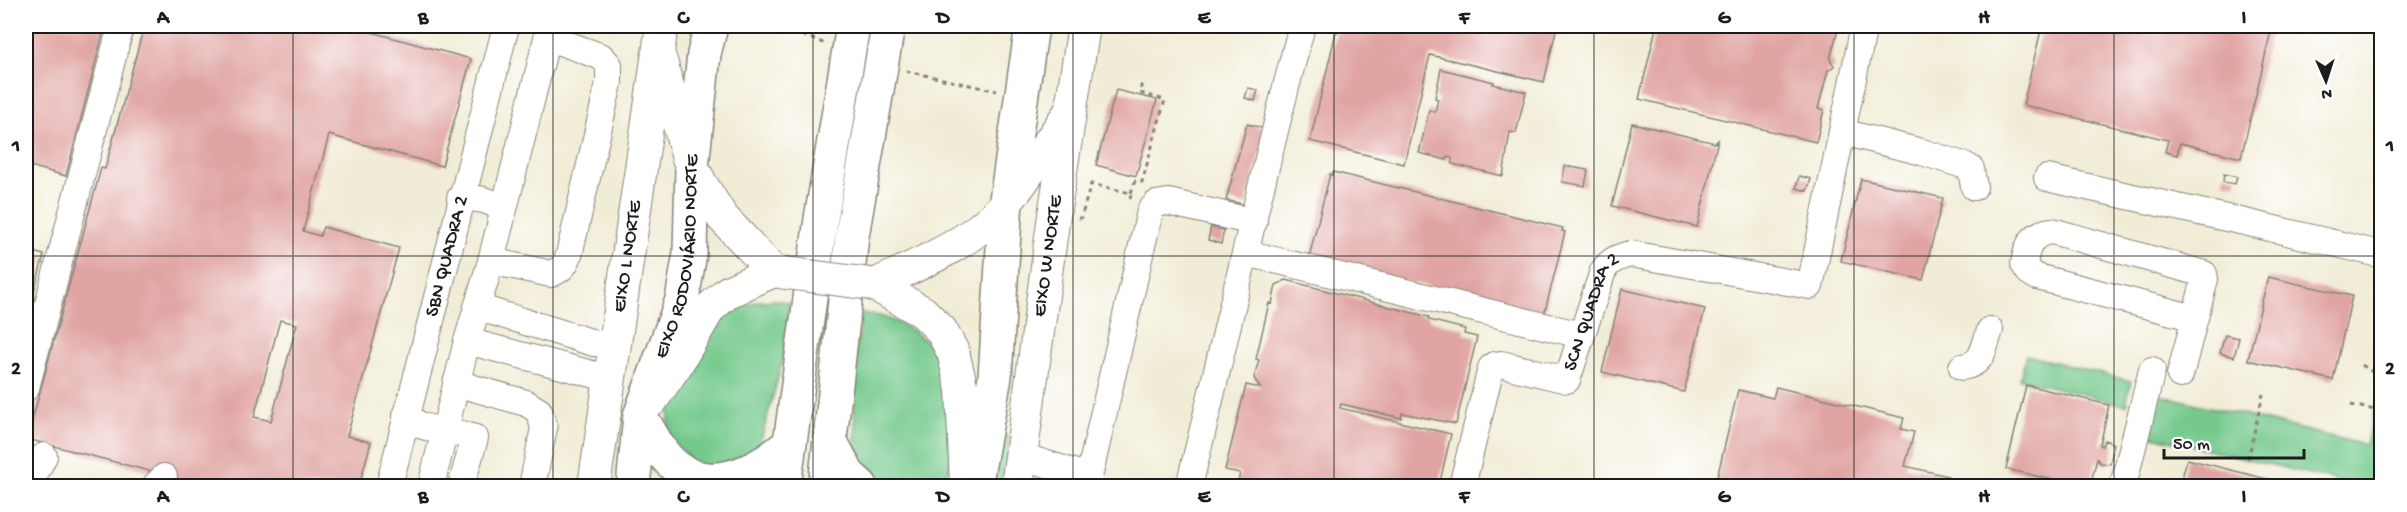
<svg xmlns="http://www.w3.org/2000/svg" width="2407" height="512" viewBox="0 0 2407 512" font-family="'Gochi Hand',sans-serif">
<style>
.green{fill:#75c98c;stroke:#487254;stroke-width:1.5}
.building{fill:#e0a4a2;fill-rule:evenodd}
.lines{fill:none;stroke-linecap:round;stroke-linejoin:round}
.minor-casing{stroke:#868478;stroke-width:28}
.major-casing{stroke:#868478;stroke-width:34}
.highway-casing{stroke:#868478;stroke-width:36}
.path{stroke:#868478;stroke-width:3;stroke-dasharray:4.5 4.5;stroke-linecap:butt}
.minor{stroke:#fff;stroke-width:26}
.major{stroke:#fff;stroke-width:32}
.highway{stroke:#fff;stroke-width:33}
.major-bridge-casing{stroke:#868478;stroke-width:34;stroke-linecap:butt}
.major-bridge{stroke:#fff;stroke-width:32}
.grid{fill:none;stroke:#1c1c1c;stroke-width:1.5;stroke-opacity:0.55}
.labels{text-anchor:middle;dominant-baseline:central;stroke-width:4.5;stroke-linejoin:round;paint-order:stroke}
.street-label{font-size:20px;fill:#1c1c1c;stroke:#fff}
.neatline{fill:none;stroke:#1c1c1c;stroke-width:2}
.grid-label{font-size:20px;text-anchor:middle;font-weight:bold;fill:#1c1c1c}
</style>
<rect width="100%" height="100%" fill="#fff"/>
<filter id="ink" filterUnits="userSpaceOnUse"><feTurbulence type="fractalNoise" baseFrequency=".0167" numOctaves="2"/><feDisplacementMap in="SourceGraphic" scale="12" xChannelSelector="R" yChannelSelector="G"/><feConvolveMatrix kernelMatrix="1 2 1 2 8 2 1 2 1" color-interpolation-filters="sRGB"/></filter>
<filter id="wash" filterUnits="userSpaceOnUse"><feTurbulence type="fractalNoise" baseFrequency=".008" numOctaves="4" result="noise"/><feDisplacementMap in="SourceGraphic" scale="24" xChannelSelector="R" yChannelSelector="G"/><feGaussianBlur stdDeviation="1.35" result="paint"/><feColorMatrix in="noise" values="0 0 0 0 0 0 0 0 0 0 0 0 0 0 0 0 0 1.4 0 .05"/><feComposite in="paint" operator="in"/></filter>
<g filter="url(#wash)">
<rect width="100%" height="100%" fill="#f1ecd5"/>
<!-- green -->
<path class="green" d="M777 300 790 303 783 359 758 451 702 471 669 437 668 426 671 397 692 342 731 308 761 301Z
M862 313C898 317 935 337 946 376 950 392 949 410 950 427 952 450 956 469 936 486H872L856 457 853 370Z
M2026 355 2131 381 2126 405 2020 379Z
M2381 383V486H2359L2145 434 2156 394 2366 445Z
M1010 436 1006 486H986L988 438Z"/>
<g id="blocks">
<!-- building -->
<path class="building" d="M26 26H105L66 176 26 165Z
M144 26H349L471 59 442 166 329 135 303 231 320 236 323 227 399 248 347 436 371 442 359 486H206L27 439 101 168 105 169ZM280 320 297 324 271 421 254 417Z
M1340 26H1557L1544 82 1430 55 1404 164 1310 141 1336 32H1338Z
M1659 26H1839L1830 59 1834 66 1828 70 1818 109 1824 110 1816 142 1639 99 1656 28Z
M2042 26H2249L2271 31 2241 158 2180 143 2177 155 2165 152 2168 140 2023 105Z
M1441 69 1494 82 1493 84 1526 92 1516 133 1510 132 1503 176 1452 164V158L1448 157 1447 160 1419 153 1429 110 1435 112 1438 99 1435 98Z
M1248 88 1258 90 1255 101 1245 98Z
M1116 90 1157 100 1136 176 1096 165Z
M1632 123 1715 143 1718 140 1697 227 1612 206Z
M1247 124 1266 129 1246 205 1226 200Z
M1565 166 1588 170 1585 186 1562 182Z
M1333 172 1563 228 1562 231 1565 232 1544 315 1309 257 1330 174 1332 175Z
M2224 174 2237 177 2235 184 2223 182Z
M1799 176 1811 179 1807 191 1796 188Z
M1861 179 1943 198 1923 280 1841 261Z
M1211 227 1224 230 1221 244 1208 240Z
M26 250 44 255 26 322Z
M2268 277 2352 296 2333 380 2248 360Z
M1286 280 1429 317V320L1465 329 1464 334 1477 337 1456 424 1402 413 1401 418 1341 404 1340 408 1451 434 1439 486H1237L1240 473 1225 470 1246 385 1260 388 1254 378 1259 360 1256 359 1269 303 1272 304 1276 285Z
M1622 289 1705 309 1684 392 1602 372Z
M2225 335 2239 338 2234 357 2220 353Z
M2026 385 2109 405 2100 445 2102 446 2105 440 2114 444 2110 464 2100 463 2097 459 2090 486H2080L2006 469Z
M1776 387 1904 418 1901 429 1914 432 1905 466 1948 476 1945 486H1715L1738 390 1773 398Z
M2187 459 2295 486H2180Z"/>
</g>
</g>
<g filter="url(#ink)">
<use href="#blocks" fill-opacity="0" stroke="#868478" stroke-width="1.5"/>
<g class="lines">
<!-- minor casing -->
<g class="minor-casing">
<g id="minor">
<path d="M1842 132 1922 152 1966 166 1971 169 1974 187"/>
<path d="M2047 178 2249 223 2379 254"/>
<path d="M460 198C477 198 491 199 503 211"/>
<path d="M1246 253 1581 335"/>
<path d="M491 261 551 274C561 270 565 266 569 255L609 83V65L602 57 547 37"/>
<path d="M477 307 594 343 616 344"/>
<path d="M467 341 611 379"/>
<path d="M1962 367C1984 364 1983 349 1990 330"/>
<path d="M2180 375 2205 279 2204 274 2052 231C2032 233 2027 245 2024 264L2029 272 2037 277 2195 318"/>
<path d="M456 383 526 403 539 411 544 428 532 486"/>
<path d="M26 388 121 26"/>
<path d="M406 415C420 428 429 428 446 431 456 432 465 435 475 438L461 486"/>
<path d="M1021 456 1089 477"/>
<path d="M29 486 44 456"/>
<path d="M155 486 164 477"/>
<path id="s1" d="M389 486 506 26"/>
<path d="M431 486 467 341 491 261 550 26"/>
<path d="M1087 486 1150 211 1156 204 1168 202 1254 222"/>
<path d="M1189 486C1227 333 1261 178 1302 26"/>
<path id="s2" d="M1462 486 1491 368 1494 365 1501 364 1567 380 1603 271C1610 260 1618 257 1631 254L1810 286 1864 26"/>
<path d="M2123 486 2152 370"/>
</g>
</g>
<!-- major casing -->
<g class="major-casing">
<g id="major">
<path d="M661 61 688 158 702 185 722 217 773 271 786 273"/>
<path d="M871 284 875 285C916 265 965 246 997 213 1024 184 1044 148 1067 116"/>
<path d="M875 285 923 312 941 330 953 352 962 389 966 486"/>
<path d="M652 400 677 364 710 308 728 292 773 271"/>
<path id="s3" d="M594 486 662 26"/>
<path id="s4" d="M1017 486 1054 215 1084 26"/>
</g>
</g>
<!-- highway casing -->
<g class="highway-casing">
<g id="highway">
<path d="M640 416C648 428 654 441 662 452 698 501 753 475 789 444"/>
<path d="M830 440 848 474 861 486"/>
<path id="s5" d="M633 486 640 416 682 300 690 253 692 167 704 54 711 26"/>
<path d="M784 486 821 219 853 26"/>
<path d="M825 486 852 236 888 26"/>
<path d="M975 486 995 377 1006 200 1032 26"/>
</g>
</g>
<!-- path -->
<path class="path" d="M777 26 826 44
M906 71 997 91
M1131 193 1135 181 1142 182 1165 100 1140 93 1142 80
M1078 218H1081L1091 184 1131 193 1130 200
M2362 365 2382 378
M2351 405 2375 410
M2380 411H2382
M2248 459 2263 394"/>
<!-- minor -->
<use href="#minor" class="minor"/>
<!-- major -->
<use href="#major" class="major"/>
<!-- highway -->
<use href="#highway" class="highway"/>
<!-- major-bridge casing -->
<g class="major-bridge-casing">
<path id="major-bridge" d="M786 273 871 284"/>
</g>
<!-- major-bridge -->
<use href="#major-bridge" class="major-bridge"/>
</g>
</g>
<!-- grid -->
<path class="grid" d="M293 26V486M553 26V486M813 26V486M1073 26V486M1334 26V486M1594 26V486M1854 26V486M2114 26V486M26 256H2382"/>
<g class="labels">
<!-- street labels -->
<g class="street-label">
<text stroke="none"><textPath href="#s1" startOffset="237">SBN QUADRA 2</textPath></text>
<text stroke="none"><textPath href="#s3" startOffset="232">EIXO L NORTE</textPath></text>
<text stroke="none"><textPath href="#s4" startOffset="232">EIXO W NORTE</textPath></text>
<text stroke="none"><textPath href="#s5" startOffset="236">EIXO RODOVIÁRIO NORTE</textPath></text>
<text stroke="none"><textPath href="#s2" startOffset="273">SCN QUADRA 2</textPath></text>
</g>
</g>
<!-- margin -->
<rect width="2407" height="512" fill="none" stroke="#fff" stroke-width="66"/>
<!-- north arrow -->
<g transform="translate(2326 81) rotate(177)" stroke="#ffffff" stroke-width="4.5" paint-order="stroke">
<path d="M0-4.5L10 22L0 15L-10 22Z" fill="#1c1c1c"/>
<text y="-9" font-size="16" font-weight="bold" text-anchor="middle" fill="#1c1c1c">N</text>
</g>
<!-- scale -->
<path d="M2164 449v9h140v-9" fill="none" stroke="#1c1c1c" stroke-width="3"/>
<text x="2173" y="449" font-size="18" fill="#1c1c1c" stroke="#ffffff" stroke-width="4.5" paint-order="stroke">50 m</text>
<rect x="33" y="33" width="2341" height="446" class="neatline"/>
<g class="grid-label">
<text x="163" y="23">A</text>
<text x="423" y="23">B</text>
<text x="683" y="23">C</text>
<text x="943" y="23">D</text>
<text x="1204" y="23">E</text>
<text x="1464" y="23">F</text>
<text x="1724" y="23">G</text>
<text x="1984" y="23">H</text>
<text x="2244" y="23">I</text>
<text x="16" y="151">1</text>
<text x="2390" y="151">1</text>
<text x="16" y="374">2</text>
<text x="2390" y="374">2</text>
<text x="163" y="502">A</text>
<text x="423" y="502">B</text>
<text x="683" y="502">C</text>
<text x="943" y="502">D</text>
<text x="1204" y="502">E</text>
<text x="1464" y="502">F</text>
<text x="1724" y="502">G</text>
<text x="1984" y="502">H</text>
<text x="2244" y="502">I</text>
</g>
</svg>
